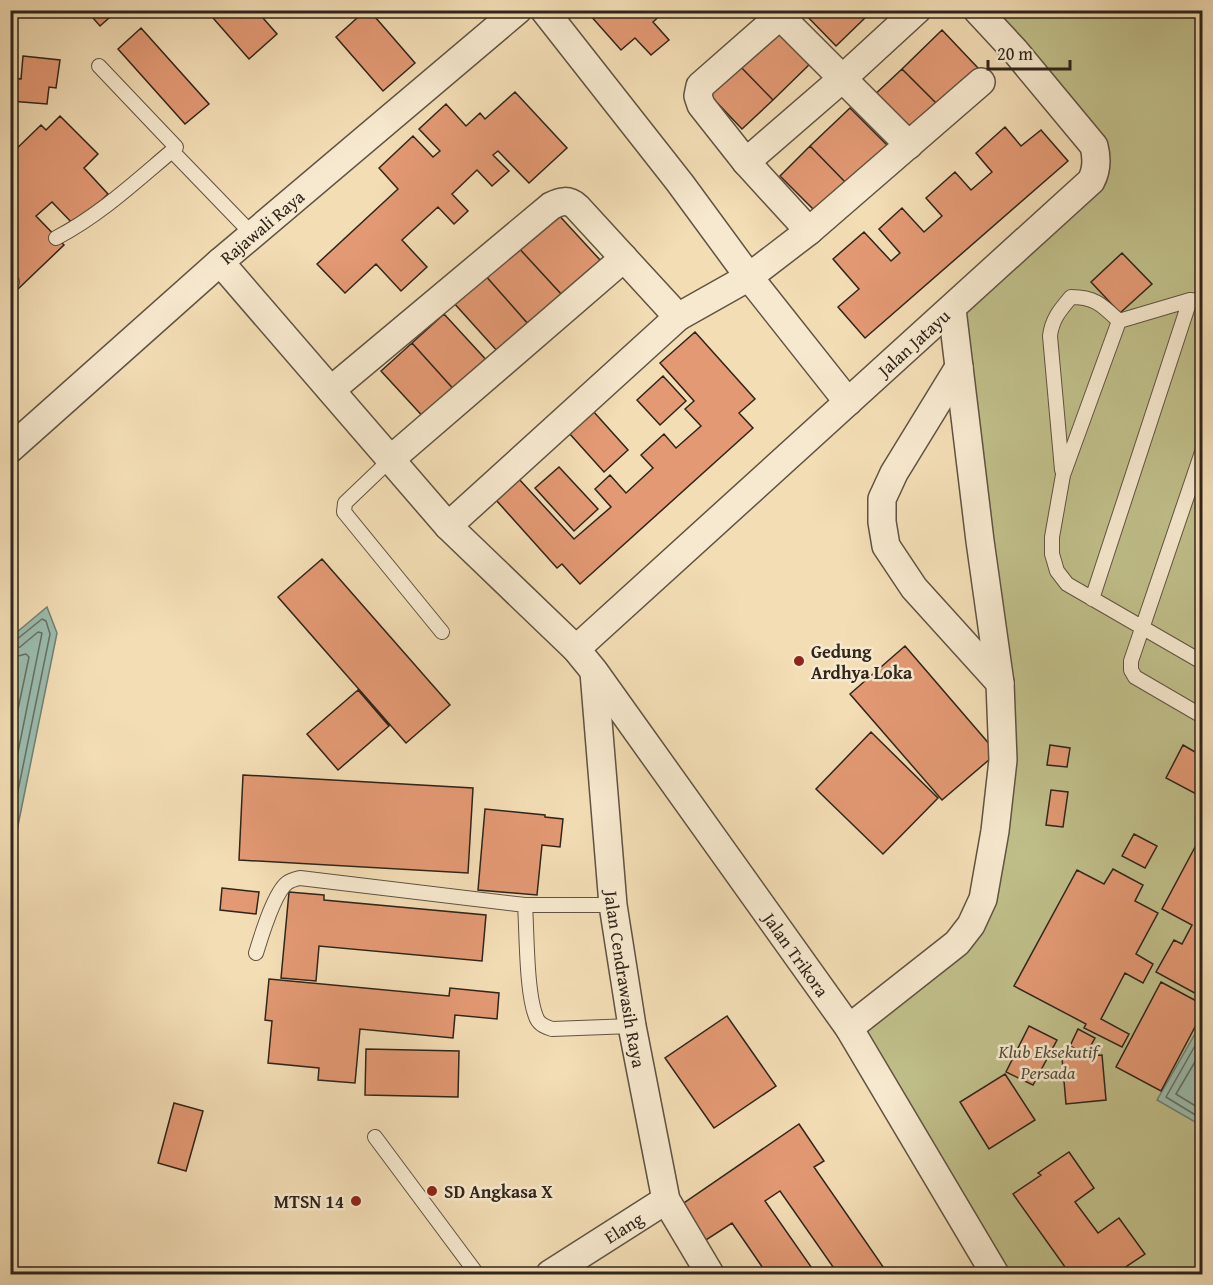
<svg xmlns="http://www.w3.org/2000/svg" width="1213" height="1285" viewBox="0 0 1213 1285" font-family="'Gentium Book Plus',serif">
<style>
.green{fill:#c0bf8a;stroke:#787252;stroke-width:1.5}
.water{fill:#9bbcae;stroke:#708073;stroke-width:1.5}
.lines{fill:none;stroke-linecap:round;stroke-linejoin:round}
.shore{stroke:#657064;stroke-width:1.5}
.building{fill:#e39974;stroke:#2f251b;stroke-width:1.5}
.lane-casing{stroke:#605342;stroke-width:16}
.street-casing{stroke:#605342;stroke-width:30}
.lane{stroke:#f7e9cf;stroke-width:14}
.street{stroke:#f7e9cf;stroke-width:27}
.poi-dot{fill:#8f2418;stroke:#f7e9cf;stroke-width:2}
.labels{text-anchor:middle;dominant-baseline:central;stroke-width:5;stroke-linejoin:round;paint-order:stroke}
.street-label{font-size:18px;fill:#2f251b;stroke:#f7e9cf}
.poi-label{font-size:18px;font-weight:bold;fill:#2f251b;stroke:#f7e9cf;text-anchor:start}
.park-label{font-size:18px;font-style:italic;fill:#534c37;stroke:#f7e9cf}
</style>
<rect width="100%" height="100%" fill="#f3ddb5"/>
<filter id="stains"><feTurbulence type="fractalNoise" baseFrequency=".00333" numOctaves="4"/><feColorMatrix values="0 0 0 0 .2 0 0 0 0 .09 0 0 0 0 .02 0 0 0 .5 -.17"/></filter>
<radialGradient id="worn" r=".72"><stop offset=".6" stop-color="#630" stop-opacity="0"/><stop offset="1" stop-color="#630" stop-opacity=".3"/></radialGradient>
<!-- green -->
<path class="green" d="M978 11H1202V1274H998L849 1028 971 925 1003 760 952 309 1096 160Z"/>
<!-- water -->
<path class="water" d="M47 607 57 633 11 860V637Z
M1195 1034 1202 1038V1126L1157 1100Z"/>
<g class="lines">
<!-- shore -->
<path class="shore" d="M10 641 16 640 42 619 46 621 50 634 10 830
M10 649 20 647 38 632 42 633 10 792
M10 658 26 654 29 657 10 747
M1202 1042 1196 1044 1166 1097 1202 1119
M1202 1050 1176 1094 1202 1110"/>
</g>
<!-- building -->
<path class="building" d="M86 10H118L100 26Z
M206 10H256L277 34 249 59Z
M366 10H369L415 63 383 91 336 37Z
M592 10H666L653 22 669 40 651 55 635 38 621 50 589 14Z
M801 10H861L867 16 836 46Z
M10 20 15 21 11 59H10Z
M776 23 813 61 773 100 736 62Z
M141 28 209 104 185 124 118 49Z
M942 30 978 68 939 106 902 69Z
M23 56 60 60 56 88 49 87 47 104 10 101V77L21 79Z
M736 62 773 100 742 129 706 91Z
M902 69 939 106 908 136 871 98Z
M515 92 567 148 529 183 498 151 493 155 509 171 492 186 477 170 452 194 468 211 454 224 438 207 402 240 427 267 401 291 376 264 345 293 317 264 398 189 379 168 413 136 433 157 440 151 419 129 446 104 466 126 480 113 485 119Z
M850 108 887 145 847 184 810 146Z
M60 116 98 154 84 168 108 194 75 226 52 202 36 216 64 245 18 289 10 281V155L41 125 46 130Z
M1005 127 1021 146 1041 130 1068 161 865 338 838 307 859 289 833 259 864 232 891 261 900 253 879 229 902 208 924 232 942 216 926 198 955 172 971 190 992 172 976 153Z
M810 146 847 184 817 213 780 176Z
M555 211 601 261 562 295 516 245Z
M516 245 562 295 529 325 484 274Z
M1122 253 1152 284 1120 313 1091 282Z
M484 274 529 325 499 353 453 302Z
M444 314 490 364 457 393 412 343Z
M695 332 755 399 739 413 753 428 580 584 562 564 557 568 496 500 519 479 574 539 611 507 595 489 610 475 626 493 653 468 641 455 664 434 676 448 701 426 685 409 694 401 660 363Z
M412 343 457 393 427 421 381 371Z
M663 376 686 401 660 425 637 400Z
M593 411 628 450 604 472 569 433Z
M559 467 598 509 574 531 535 488Z
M322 559 450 705 406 743 278 597Z
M905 646 997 753 942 800 850 694Z
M358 690 389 726 338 770 307 734Z
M871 732 938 798 883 854 816 789Z
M1050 745 1070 748 1067 767 1047 765Z
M1183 745 1202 756V793L1200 796 1166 778Z
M243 775 473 788 468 873 239 860Z
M1051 790 1068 792 1063 827 1046 825Z
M485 809 545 815V817L563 819 560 847 542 845 537 895 478 890Z
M1134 834 1157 846 1145 868 1122 856Z
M1202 834V997L1156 972 1174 940 1182 944 1192 925 1162 909Z
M1113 869 1143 885 1135 901 1158 913 1136 954 1153 964 1143 983 1125 973 1101 1019 1129 1034 1122 1047 1084 1028 1086 1024 1014 986 1077 870 1104 884Z
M222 888 259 892 256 914 220 910Z
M289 892 324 895V900L486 915 482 961 319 946 316 981 281 978Z
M269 979 449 996 450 988 499 993 497 1019 455 1015 453 1038 360 1029 355 1083 318 1080 319 1068 268 1063 272 1021 265 1020Z
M1161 982 1202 1004V1031L1195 1027 1161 1091 1116 1067Z
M727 1016 776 1086 714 1128 665 1058Z
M1029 1026 1057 1040 1033 1085 1006 1072Z
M1078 1029 1095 1038 1086 1054 1070 1046Z
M366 1049 459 1051 458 1097 365 1095Z
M1102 1055 1106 1100 1066 1104 1062 1058Z
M1005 1074 1035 1120 989 1149 960 1102Z
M174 1103 203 1111 186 1171 158 1163Z
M799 1124 824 1161 814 1167 888 1274H838L780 1191 765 1201 816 1274H767L732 1223 706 1240 681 1205Z
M1069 1152 1094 1188 1075 1202 1098 1233 1119 1218 1145 1254 1115 1274 1110 1271 1105 1274H1070L1013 1194 1041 1175 1038 1173Z"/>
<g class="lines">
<!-- lane casing -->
<g class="lane-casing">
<path id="lane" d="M99 66 176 147 172 151 253 235
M56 238C100 215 135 182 172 151
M10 284 12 282
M1202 301 1190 300 1119 321 1063 475 1052 537V554L1057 571 1067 584 1202 662
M1202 452 1131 661V670L1135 677 1202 716
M391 459 345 503 344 512 442 632
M1062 470 1050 336C1052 319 1060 310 1071 297 1095 297 1102 305 1119 321
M1092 599 1190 300
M525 905C527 932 526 996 537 1019 540 1025 546 1027 552 1029L632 1026
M256 953C261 937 274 893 287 883 291 880 296 879 300 878L525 905H613
M375 1137 477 1274"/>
</g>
<!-- street casing -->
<g class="street-casing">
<g id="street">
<path d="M544 10 680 183 749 277 848 402"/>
<path d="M746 162 843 78 917 10"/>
<path d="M809 231 746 162 701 105 698 96 700 86 774 21 781 20 787 23 909 145"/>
<path id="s1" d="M220 262 448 526 576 649 594 671 849 1028 995 1274"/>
<path d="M959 367 894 473 882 499V522L886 546 914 588 1000 683"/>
<path d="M331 390 551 206C561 201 568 199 577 207L678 317"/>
<path id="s2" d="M10 449 220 262 518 10"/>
<path d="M391 459 624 258"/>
<path d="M448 526 678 317 749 277 809 231 981 82"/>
<path id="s3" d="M576 649 1091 181C1097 170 1097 158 1094 146L1016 52 977 10"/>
<path id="s4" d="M594 672 613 905 632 1026 666 1200 710 1274"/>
<path d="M849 1028 957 943 971 925 983 899 995 831 1003 760 1000 683 980 541 952 309"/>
<path id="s5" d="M550 1274 666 1200"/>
</g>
</g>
<!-- lane -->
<use href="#lane" class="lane"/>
<!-- street -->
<use href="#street" class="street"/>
</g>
<!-- markers -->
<g class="poi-dot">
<circle cx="799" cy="661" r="6"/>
<circle cx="432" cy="1191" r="6"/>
<circle cx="356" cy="1201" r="6"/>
</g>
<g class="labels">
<!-- street labels -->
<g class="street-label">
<text stroke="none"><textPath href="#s2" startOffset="336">Rajawali Raya</textPath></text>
<text stroke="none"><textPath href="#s3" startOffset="456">Jalan Jatayu</textPath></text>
<text stroke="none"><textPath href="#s1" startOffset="903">Jalan Trikora</textPath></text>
<text stroke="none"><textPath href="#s4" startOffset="309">Jalan Cendrawasih Raya</textPath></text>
<text stroke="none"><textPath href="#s5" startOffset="87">Elang</textPath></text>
</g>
<!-- poi labels -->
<g class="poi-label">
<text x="811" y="651">Gedung<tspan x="811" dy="21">Ardhya Loka</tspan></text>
<text x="444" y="1191">SD Angkasa X</text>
<text x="344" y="1201" text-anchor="end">MTSN 14</text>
</g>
<!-- park labels -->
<g class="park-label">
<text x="1048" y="1051">Klub Eksekutif<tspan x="1048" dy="21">Persada</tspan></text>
</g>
</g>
<!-- margin -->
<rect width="1213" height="1285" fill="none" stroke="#f3ddb5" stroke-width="36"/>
<rect x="12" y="12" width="1189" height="1261" fill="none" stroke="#2f251b" stroke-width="3"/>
<rect x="18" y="18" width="1177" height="1249" fill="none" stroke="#2f251b" stroke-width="1.5"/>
<!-- scale -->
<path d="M988 60v9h82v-9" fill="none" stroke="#2f251b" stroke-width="3"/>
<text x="997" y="60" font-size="18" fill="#2f251b" stroke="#f7e9cf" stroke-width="4.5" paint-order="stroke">20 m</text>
<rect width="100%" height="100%" filter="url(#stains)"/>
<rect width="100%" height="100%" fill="url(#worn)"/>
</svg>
